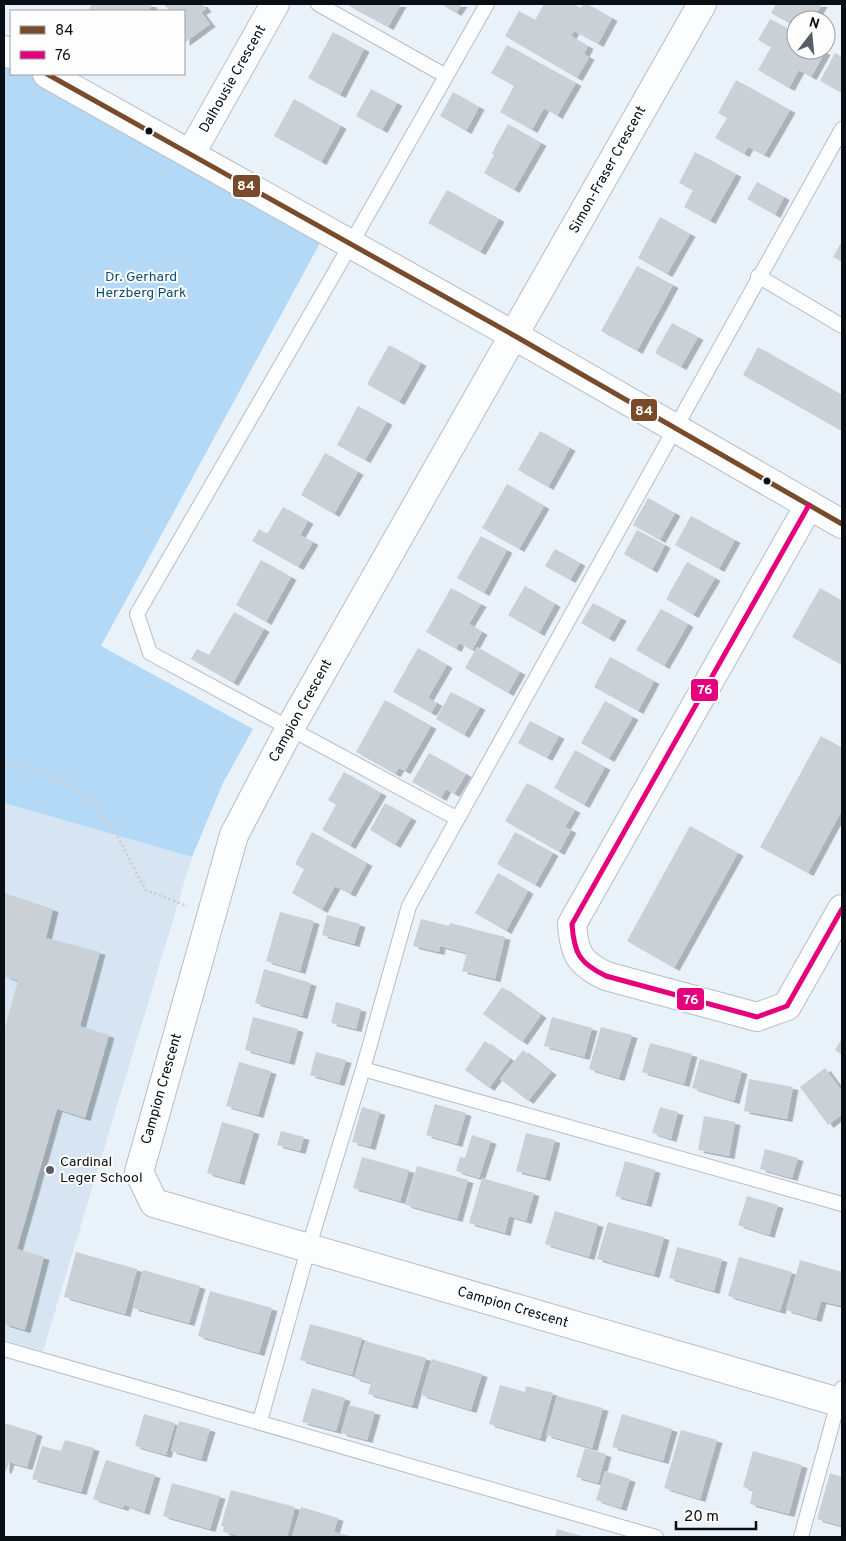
<svg xmlns="http://www.w3.org/2000/svg" width="846" height="1541" viewBox="0 0 846 1541" font-family="Overpass,sans-serif">
<style>
.built{fill:#d6e5f1}
.green{fill:#b3d9f6}
.building{fill:#c9d0d6;filter:url(#shadow)}
.lines{fill:none;stroke-linecap:round;stroke-linejoin:round}
.service-casing{stroke:#b6bdc3;stroke-width:16}
.minor-casing{stroke:#b6bdc3;stroke-width:30}
.tertiary-casing{stroke:#b6bdc3;stroke-width:30}
.path{stroke:#ced0d2;stroke-width:3;stroke-dasharray:2.5 2.5;stroke-linecap:butt}
.service{stroke:#fcfdfe;stroke-width:14}
.minor{stroke:#fcfdfe;stroke-width:28}
.tertiary{stroke:#fcfdfe;stroke-width:28}
.bus-1-casing{stroke:#fdfdfd;stroke-width:9}
.bus-2-casing{stroke:#fdfdfd;stroke-width:9}
.bus-1{stroke:#7a4b2a;stroke-width:5}
.bus-2{stroke:#e5007d;stroke-width:5}
.bus-dot{fill:#080e13;stroke:#fdfdfd;stroke-width:2}
.poi-dot{fill:#575e64;stroke:#fdfdfd;stroke-width:2}
.labels{text-anchor:middle;dominant-baseline:central;stroke-width:4;stroke-linejoin:round;paint-order:stroke}
.street-label{font-size:14px;fill:#080e13;stroke:#fdfdfd}
.park-label{font-size:14px;fill:#0b4d74;stroke:#fdfdfd}
.poi-label{font-size:14px;fill:#080e13;stroke:#fdfdfd;text-anchor:start}
.line-badge{stroke:#fdfdfd;stroke-width:2}
.badge-label{font-size:14px;text-anchor:middle;font-weight:bold;fill:#fff}
</style>
<defs>
<filter id="shadow"><feDropShadow dx="5.5" dy="3" stdDeviation="0" flood-color="#0004"/></filter>
</defs>
<rect width="100%" height="100%" fill="#eaf2f9"/>
<!-- built -->
<path class="built" d="M4 803 192 857 43 1351 4 1340Z"/>
<!-- green -->
<path class="green" d="M4 50 11 54V74H47L326 232 101 646 253 729 223 783 192 857 4 803Z"/>
<!-- building -->
<path class="building" d="M92 4H150L152 5 148 11H88Z
M164 4H202L206 9 201 12 210 24 184 43V11H170Z
M350 4H401L388 27 349 6Z
M441 4H462L456 13Z
M544 4H573L581 8 583 4H587L612 18 598 44 574 31 571 36 588 46 584 54 589 57 577 78 505 36 519 11 535 20Z
M776 4H822L813 20H796V27L771 13Z
M770 19 796 33V50H821L825 52 811 77 799 70 789 88 758 70 771 47 758 40Z
M333 32 364 49 340 95 308 78Z
M507 45 576 83 557 116 544 108 532 130 500 112 514 86 491 73Z
M835 53 842 57V93L820 81Z
M736 80 790 110 764 155 748 147 744 154 715 138 727 118 718 113Z
M371 89 397 103 382 130 356 116Z
M453 92 479 107 466 131 440 116Z
M294 99 341 126 321 162 274 136Z
M508 124 541 143 514 190 484 173 494 155 492 153Z
M695 152 736 174 710 221 684 207 693 190 679 183Z
M757 182 784 197 775 215 747 199Z
M447 190 499 219 480 252 428 223Z
M660 217 690 234 667 274 638 258Z
M842 241V262L833 257Z
M637 266 673 285 637 351 601 331Z
M672 323 698 337 681 367 655 353Z
M389 345 421 363 399 402 367 384Z
M758 347 842 395V431L743 375Z
M358 406 387 422 365 460 337 445Z
M540 431 570 448 548 487 518 470Z
M325 453 358 472 334 514 301 495Z
M507 484 544 506 519 549 482 528Z
M648 498 675 513 660 540 633 525Z
M283 507 308 521 300 535 313 542 298 567 252 541 259 529 267 534Z
M691 516 735 540 719 569 675 545Z
M637 530 665 545 652 570 624 554Z
M481 536 507 550 484 593 457 578Z
M555 549 580 563 570 580 545 566Z
M261 560 291 577 266 622 236 605Z
M687 562 715 578 693 615 666 599Z
M525 586 555 604 539 633 508 615Z
M451 588 481 604 469 624 482 632 472 650 459 643 456 649 426 632Z
M820 588 842 601V665L792 637Z
M593 603 621 618 609 639 581 623Z
M661 609 688 624 664 666 636 650Z
M234 612 264 629 233 683 191 659 197 649 209 655Z
M477 647 520 672 508 693 465 668Z
M418 648 447 665 428 698 437 703 431 713 393 692Z
M610 657 654 681 638 711 594 687Z
M451 692 480 707 464 735 436 719Z
M385 700 431 726 405 771 399 768 395 774 356 752Z
M605 701 633 717 609 759 581 743Z
M530 721 559 736 547 758 518 743Z
M821 736 842 748V810L808 873 760 847Z
M575 750 605 767 584 805 554 788Z
M429 753 466 774 454 794 446 789 441 798 412 782Z
M344 772 381 793 350 846 322 830 336 805 328 800Z
M527 783 575 810 565 827 571 830 559 852 505 821Z
M385 803 411 818 395 845 370 830Z
M690 826 738 853 674 968 627 941Z
M312 832 367 863 350 894 335 886 322 910 292 893 304 869 295 864Z
M515 832 553 853 535 885 497 864Z
M498 873 528 891 506 931 475 913Z
M4 893 53 909 46 938 100 952 80 1026 109 1035 85 1118 57 1109 17 1249 44 1257 25 1330 4 1324V1031L18 981 4 976Z
M280 912 314 921 300 971 266 961Z
M327 915 360 924 354 944 322 935Z
M421 919 449 926 450 923 505 937 495 979 462 971 467 953 440 946 439 952 413 946Z
M264 969 311 983 302 1016 255 1003Z
M502 987 541 1015 522 1042 483 1014Z
M336 1002 361 1009 356 1029 331 1023Z
M253 1017 298 1029 289 1062 245 1050Z
M552 1017 592 1028 584 1057 544 1046Z
M601 1027 632 1035 619 1078 589 1069Z
M842 1038V1055L835 1050Z
M485 1041 510 1059 489 1088 465 1070Z
M650 1043 692 1054 684 1084 642 1072Z
M523 1050 551 1072 528 1101 500 1079Z
M316 1052 346 1060 339 1083 310 1075Z
M700 1059 742 1071 734 1101 692 1088Z
M239 1062 271 1071 258 1115 226 1106Z
M825 1068 842 1091V1114L828 1125 800 1087Z
M749 1079 793 1087 787 1119 744 1111Z
M435 1104 466 1113 457 1144 426 1135Z
M362 1107 380 1112 370 1147 352 1142Z
M660 1107 678 1112 671 1139 652 1133Z
M704 1116 735 1122 729 1156 698 1150Z
M222 1122 254 1131 239 1182 207 1173Z
M281 1131 304 1137 300 1151 277 1145Z
M526 1133 555 1140 545 1178 516 1171Z
M472 1135 491 1141 479 1178 456 1171 460 1157 465 1158Z
M765 1149 798 1158 792 1178 760 1169Z
M362 1157 409 1170 400 1201 353 1188Z
M625 1161 655 1170 646 1204 615 1196Z
M417 1166 468 1180 457 1219 406 1205Z
M482 1178 534 1193 526 1221 509 1216 505 1233 469 1223Z
M747 1196 778 1205 769 1235 738 1225Z
M555 1211 598 1224 589 1257 545 1244Z
M608 1222 664 1237 654 1275 597 1259Z
M677 1247 722 1259 714 1291 669 1278Z
M76 1252 137 1269 125 1314 64 1297Z
M739 1257 792 1272 780 1311 728 1296Z
M800 1260 842 1272V1306L821 1301 816 1319 786 1310Z
M143 1270 200 1286 189 1323 133 1308Z
M210 1291 272 1308 259 1353 198 1336Z
M310 1324 362 1338 352 1375 300 1360Z
M365 1341 426 1358 412 1406 368 1394 371 1383 354 1378Z
M432 1359 482 1374 471 1410 421 1395Z
M500 1385 525 1392 526 1386 553 1393 540 1439 489 1424Z
M312 1388 345 1398 336 1431 302 1422Z
M557 1396 603 1408 592 1448 546 1435Z
M349 1405 375 1412 367 1440 341 1433Z
M144 1414 175 1423 166 1455 135 1446Z
M622 1414 672 1429 663 1461 612 1447Z
M179 1421 210 1429 201 1459 171 1451Z
M4 1423 37 1433 27 1467 9 1462 6 1471 4 1470Z
M681 1430 717 1440 700 1499 664 1488Z
M65 1440 94 1448 81 1492 32 1479 42 1446 61 1451Z
M585 1448 606 1454 598 1483 576 1477Z
M753 1451 802 1465 789 1514 750 1504 753 1490 743 1487Z
M106 1460 155 1475 144 1512 124 1505 123 1508 93 1499Z
M605 1471 630 1479 621 1508 596 1500Z
M830 1473 842 1477V1526L817 1519Z
M172 1483 220 1496 210 1529 163 1516Z
M231 1490 295 1507 287 1537H243L223 1532 224 1527 221 1526Z
M301 1507 338 1518 334 1532 354 1537H292Z
M557 1529 585 1537H555Z"/>
<g class="lines">
<!-- service casing -->
<g class="service-casing">
<path id="service" d="M318 4 446 76
M758 276 842 326
M456 818 150 653 137 614 335 272 487 4
M363 1069 842 1204
M4 1349 656 1537
M260 1421 309 1246 363 1069 409 906 842 129
M801 1537 842 1388"/>
</g>
<!-- minor casing -->
<g class="minor-casing">
<g id="minor">
<path id="s1" d="M702 4 290 728 234 835 139 1172 154 1203 842 1403"/>
<path id="s2" d="M191 153 275 4"/>
<path d="M809 505 572 924C574 953 579 963 606 976L757 1017 787 1006 842 909"/>
</g>
</g>
<!-- tertiary casing -->
<g class="tertiary-casing">
<path id="tertiary" d="M4 50 11 54
M47 74 515 336 842 524"/>
</g>
<!-- path -->
<path class="path" d="M4 762C51 772 85 787 113 829 125 848 134 870 146 890L187 906"/>
<!-- service -->
<use href="#service" class="service"/>
<!-- minor -->
<use href="#minor" class="minor"/>
<!-- tertiary -->
<use href="#tertiary" class="tertiary"/>
<!-- bus-1 casing -->
<g class="bus-1-casing">
<path id="bus-1" d="M47 74 515 336 842 524"/>
</g>
<!-- bus-2 casing -->
<g class="bus-2-casing">
<path id="bus-2" d="M809 505 572 924C574 953 579 963 606 976L757 1017 787 1006 842 909"/>
</g>
<!-- bus-1 -->
<use href="#bus-1" class="bus-1"/>
<!-- bus-2 -->
<use href="#bus-2" class="bus-2"/>
</g>
<!-- markers -->
<g class="bus-dot">
<circle cx="149" cy="131" r="4.5"/>
<circle cx="767" cy="481" r="4.5"/>
</g>
<circle class="poi-dot" cx="50" cy="1170" r="5"/>
<g class="labels">
<!-- street labels -->
<g class="street-label">
<text stroke="none"><textPath href="#s2" startOffset="85">Dalhousie Crescent</textPath></text>
<text transform="translate(608 170) rotate(-61)">Simon-Fraser Crescent</text>
<text transform="translate(301 711) rotate(-61)">Campion Crescent</text>
<text transform="translate(162 1089) rotate(-74)">Campion Crescent</text>
<text stroke="none"><textPath href="#s1" startOffset="1712">Campion Crescent</textPath></text>
</g>
<!-- park labels -->
<g class="park-label">
<text x="141" y="277">Dr. Gerhard<tspan x="141" dy="16">Herzberg Park</tspan></text>
</g>
<!-- poi labels -->
<g class="poi-label">
<text x="60" y="1162">Cardinal<tspan x="60" dy="16">Leger School</tspan></text>
</g>
</g>
<g class="line-badge">
<rect x="232" y="174" width="29" height="24" rx="5" fill="#7a4b2a"/>
<rect x="630" y="398" width="28" height="24" rx="5" fill="#7a4b2a"/>
<rect x="690" y="678" width="29" height="24" rx="5" fill="#e5007d"/>
<rect x="676" y="987" width="29" height="24" rx="5" fill="#e5007d"/>
</g>
<g class="badge-label">
<text x="246" y="190">84</text>
<text x="644" y="415">84</text>
<text x="705" y="694">76</text>
<text x="691" y="1004">76</text>
</g>
<!-- border -->
<rect width="846" height="1541" fill="none" stroke="#080e13" stroke-width="10"/>
<!-- legend -->
<rect x="10" y="10" width="175" height="65" fill="#fdfdfd" stroke="#9b9d9f"/>
<rect x="20" y="26" width="25" height="8" fill="#7a4b2a" stroke="#9b9d9f"/>
<text x="55" y="35" font-size="15" fill="#080e13">84</text>
<rect x="20" y="51" width="25" height="8" fill="#e5007d" stroke="#9b9d9f"/>
<text x="55" y="60" font-size="15" fill="#080e13">76</text>
<!-- north arrow -->
<g transform="translate(811 35) rotate(16)"><circle r="24" fill="#fdfdfd" stroke="#9b9d9f"/>
<path d="M0-4L9 19L0 12L-9 19Z" fill="#575e64"/>
<text y="-8" font-size="14" font-weight="bold" text-anchor="middle" fill="#080e13">N</text>
</g>
<!-- scale -->
<path d="M676 1521v8h80v-8" fill="none" stroke="#080e13" stroke-width="2.5"/>
<text x="684" y="1521" font-size="15" fill="#080e13" stroke="#fdfdfd" stroke-width="4" paint-order="stroke">20 m</text>
</svg>
